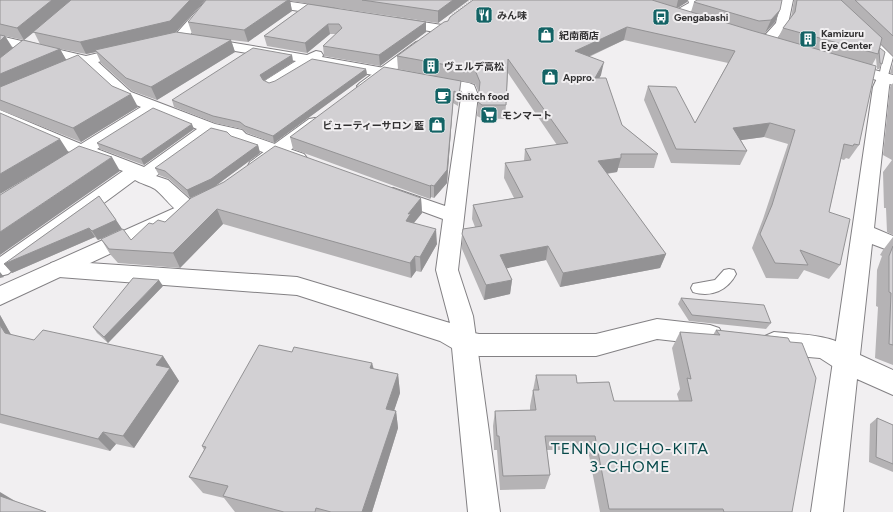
<svg xmlns="http://www.w3.org/2000/svg" width="893" height="512" viewBox="0 0 893 512" font-family="Figtree,'Noto Sans JP',sans-serif">
<style>
.lines{fill:none;stroke-linecap:round;stroke-linejoin:round}
.lane-casing{stroke:#838184;stroke-width:2}
.street-casing{stroke:#838184;stroke-width:2}
.secondary-casing{stroke:#838184;stroke-width:2}
.highway-casing{stroke:#838184;stroke-width:2}
.path{stroke:#aeacae;stroke-width:1.5;stroke-dasharray:0.5 2;stroke-linecap:butt}
.lane{fill:#fff;fill-rule:evenodd}
.street{fill:#fff;fill-rule:evenodd}
.secondary{fill:#fff;fill-rule:evenodd}
.highway{fill:#fff;fill-rule:evenodd}
.wall{fill:#b5b3b5;fill-rule:evenodd}
.shaded-wall{fill:#939294}
.building{fill:#d2d0d3;stroke:#939294}
.labels{text-anchor:middle;dominant-baseline:central;stroke-width:4;stroke-linejoin:round;paint-order:stroke}
.far-poi-label{font-size:10px;font-weight:bold;fill:#323132;stroke:#f1eff1;text-anchor:start}
.near-neighbourhood-label{font-size:16px;letter-spacing:1px;fill:#07494a;stroke:#f1eff1}
</style>
<rect width="100%" height="100%" fill="#f1eff1"/>
<g class="lines">
<!-- lane casing -->
<g class="lane-casing">
<path id="lane" d="M872 38 875 39 893 57 887 79H881L879 77 883 57 868 41Z
M729 269 734 270 736 274C728 290 711 298 693 292L691 288 693 284 715 280 724 270Z"/>
</g>
<!-- street casing -->
<g class="street-casing">
<path id="street" d="M206 0H218L185 41H175L173 38 175 35Z
M246 0H277L333 8 337 9 339 12 337 15 333 16 252 4 248 3Z
M688 0H700L702 4 681 18H673L671 15 673 12 689 3Z
M781 0H793L788 24 775 41H745L743 38 745 35 766 34 776 23Z
M396 18 442 25 447 26 449 29 447 32 442 33 391 25 390 22 391 19Z
M0 36 86 56 128 46 133 47 135 50 133 53 98 62 131 92 215 124 242 130 246 134 304 154 307 158 304 162 298 163 292 162 234 142 230 138 213 134 156 176 168 180 195 204 198 209 195 214C177 219 168 199 155 189 149 185 141 184 135 180L8 274 0 276V257L123 171 53 146 0 121V110L81 144 141 107 119 98 86 66C75 70 63 78 52 75L50 72 52 69 72 61 0 44ZM155 112 197 129 144 167 97 149Z
M204 38 307 55 316 51 321 52 323 55 322 57 469 83 474 85 478 95 458 270 473 316 500 512H468L452 348 440 341 297 295 59 277 51 275 48 269 51 263 59 261 297 277 450 323 436 270 443 219 386 198 383 194 386 190 393 188 445 206 462 91 312 64 276 86 271 88 266 86 263 83 266 80 296 61 199 45 197 42 199 39Z
M884 73 889 74 891 77 889 87 874 228 893 236V252L872 244 860 355 893 370V395L857 379 843 512H811L873 87 879 74Z"/>
</g>
<!-- secondary casing -->
<g class="secondary-casing">
<path id="secondary" d="M421 41 426 42 428 45 426 48 370 89 365 91 360 89 357 86 360 83 416 42Z
M315 118 321 119 323 123 321 127 264 170 257 172 250 170 248 166 250 162 309 119Z
M197 198 204 200 207 205 204 210 0 305V286Z
M657 319 710 325 719 328 723 335 719 342 710 345 657 339 596 356H479L455 349 451 342 455 335 464 331 479 334H596Z
M774 332C801 335 846 333 859 361L855 369 846 372 837 369 820 358 774 354 765 350 761 343 765 336Z"/>
</g>
<!-- highway casing -->
<g class="highway-casing">
<path id="highway" d="M845 62 893 75V85L840 69 838 66 840 63Z"/>
</g>
<!-- path -->
<path class="path" d="M452 14 471 0"/>
<!-- lane -->
<use href="#lane" class="lane"/>
<!-- street -->
<use href="#street" class="street"/>
<!-- secondary -->
<use href="#secondary" class="secondary"/>
<!-- highway -->
<use href="#highway" class="highway"/>
</g>
<!-- wall -->
<path class="wall" d="M0 0H205L176 32 192 34 188 22 206 0H469L438 23 290 1 292 11 248 42 231 40 235 52 157 100 132 91 101 63 96 52 86 54 60 49 66 60 112 86 138 107 81 142 0 110ZM34 32 40 44 24 40ZM5 36 23 40 13 48Z
M473 0H688L687 2 677 8 691 12 694 2 780 10 775 22 765 33H760L778 38 783 28 791 18 794 0H893V56L881 44 880 48 882 64 879 69H877L876 58 872 65 859 145 849 159 846 158 844 160 841 159 829 212 840 265 829 279 804 270 798 279 766 278 752 248 763 219 788 144 764 137 741 140 747 151 740 165 671 163 644 100 648 86 695 123 728 63 624 40 589 57 601 75 599 78 622 125 658 154 654 168H618L617 172 607 174 666 254 660 268 560 287 546 260 506 268 512 280 510 294 484 300 462 249V234L475 227 472 219 473 205 514 198 504 178 505 163 524 161 525 149 557 145 508 73 505 119 481 118 477 116 479 93 475 84 461 81 460 92 458 106 453 103 447 183 434 198 431 197 430 199 293 149 290 137 440 77 398 69 397 56 448 21Z
M308 4 426 22V32L380 66 324 56 323 46 336 34H330L307 53 267 46 264 36Z
M292 55 293 62 264 81 269 83 366 69 367 75 274 143 247 133 242 129 215 123 174 107 172 100Z
M893 63V74L890 73Z
M893 83V235L887 232 886 208H884L883 172 892 160 883 155 890 87Z
M194 129 144 165 100 149 97 143Z
M258 145 260 153 214 187 190 198 169 179 159 175 155 168Z
M99 196 116 220 122 229 98 240 95 237 12 273 4 264Z
M191 198H421L422 213 414 223 437 244 421 272 416 271 411 278 223 224 180 268 118 263 110 254 101 239 131 240 153 224 165 222Z
M893 237V365L875 358 878 307 876 306 877 270 882 256 880 255 883 250Z
M163 286 108 343 97 333 93 327Z
M681 298 771 323 766 329 689 321 678 304Z
M0 315 11 335 34 340 163 356 179 381 134 448 116 444 110 451 0 423Z
M716 330 788 338 792 512H600L588 450H547L550 475 545 489 500 490 497 450H494L493 426 495 411 530 410V406L536 375 577 383 614 401H679L677 394 680 389 672 348 680 332 713 335Z
M292 352 372 363 374 369 398 374 400 393 394 410 396 411 398 428 372 512H235L224 498 203 493 189 477 204 450 202 446Z
M877 418 893 425V472L869 462 870 424Z"/>
<!-- shaded-wall -->
<path class="shaded-wall" d="M52 0H73L24 40 17 28Z
M190 0H205L174 34 95 50 96 52 86 54 80 42Z
M288 0H290L292 11 248 42 244 30Z
M453 0H469L438 23V11Z
M678 0H688L687 2 676 9Z
M780 10 775 22 765 33 771 20Z
M426 22V32L380 66 379 55Z
M328 24 330 34 307 53 305 43Z
M627 27 624 40 572 64 575 51Z
M5 36 13 49 0 60V41Z
M231 40 235 52 157 100 151 87Z
M60 49 67 61 0 91V74Z
M292 55 293 62 262 82 260 75Z
M604 62 601 75 592 91 595 78Z
M366 69 367 75 274 143 273 136Z
M454 91 453 103 447 183 434 198V186Z
M131 94 138 107 81 142 73 128Z
M770 123 764 137 727 142 733 128Z
M192 124 194 129 144 165 141 159Z
M60 139 69 153 0 194V174Z
M258 145 260 153 214 187 190 198 187 190Z
M112 157 120 171 0 255V232Z
M621 158 617 172 594 175 598 161Z
M431 185V197L430 199V186Z
M421 198 422 213 412 225 406 221 408 214Z
M217 209 223 224 180 268 173 253Z
M116 220 122 229 98 240 92 231Z
M89 228 95 237 12 273 4 264Z
M436 229 437 244 421 272 420 257Z
M548 246 546 260 499 270 500 255Z
M666 254 660 268 560 287 563 273Z
M415 256 416 271 411 278 410 263Z
M0 272 4 277 0 278Z
M159 280 163 286 108 343 104 337Z
M512 280 510 294 484 300 486 285Z
M0 315 18 347 5 333 0 325Z
M163 356 179 381 134 448 123 436 156 365Z
M372 363 376 382 370 368Z
M398 374 400 393 389 426 386 409Z
M396 411 398 428 372 512H362Z
M103 432 116 444 110 451 98 439Z
M0 492 15 501 0 499Z"/>
<!-- building -->
<path class="building" d="M0 0H52L17 28 0 24Z
M71 0H190L170 21 80 42 33 32Z
M206 0H288L244 30 188 22Z
M362 0H453L438 11Z
M473 0H652L750 30 876 66 859 145 854 144 853 146 844 144 829 212 850 219 840 265 800 250 808 265 775 263 760 234 772 205 795 130 770 123 733 128 747 151 676 149 648 86 676 87 695 123 735 51 627 27 575 51 604 62 595 78H606L622 125 658 154H621V158L598 161 666 254 563 273 548 246 500 255 512 280 486 285 462 234 463 229 482 226 473 205 523 197 505 163 531 160 525 149 568 143 508 59 506 105H482L478 102 480 82 475 70 397 56 444 22 448 21 450 17Z
M697 0H782L780 10 771 20 759 21 694 2Z
M797 0H841L882 38 878 54 783 28 795 12Z
M855 0H893V36Z
M308 4 426 22 379 55 323 46 342 28 339 24H328L305 43 264 36Z
M176 32 231 40 151 87 126 78 95 50Z
M0 35 5 36 0 41Z
M23 40 60 49 0 74V58Z
M253 48 292 55 260 75 263 80 269 83 275 81 312 59 366 69 273 136 245 126 240 122 213 116 172 100Z
M880 48 885 52 882 64 880 63 879 51Z
M78 55 112 86 131 94 73 128 0 100V87Z
M384 67 461 81 459 94 454 91 447 170 434 186 431 185 430 186 290 137Z
M153 108 192 124 141 159 97 143Z
M0 113 60 139 0 174Z
M211 128 227 132 231 136 258 145 211 179 187 190 165 171 155 168Z
M79 146 112 157 0 232V195Z
M275 146 421 198 408 214 411 213 406 221 436 229 420 257 415 256 410 263 217 209 173 253 109 249 101 239 123 229 131 240 149 223 153 224 158 220 165 222 191 198 224 182Z
M99 196 116 220 92 231 89 228 4 264Z
M893 246V345L889 344 891 293 889 292V256Z
M133 278 159 280 104 337 93 327Z
M681 298 764 305 771 323 692 315Z
M0 325 5 333 34 340 43 330 163 356 156 365 170 368 123 436 103 432 98 439 0 414Z
M716 330 788 338 790 342 802 343 816 378 792 512H724L723 509H609L595 436H545L550 475 503 476 499 436H497L495 411 536 410 533 390H539L536 375H576L577 383 609 382 614 401H692L687 378 691 379 680 332 720 335Z
M259 345 292 352 294 347 372 363 370 368 398 374 386 409 396 411 362 512H331L316 508 315 512H284L223 496 228 486 189 477 206 447 202 446Z
M877 418 893 425V464L876 457Z
M0 496 46 512H0Z"/>
<!-- icons -->
<defs>
<g id="restaurant-square" transform="scale(0.9)"><rect x="-9" y="-9" width="18" height="18" rx="4" fill="#136365" stroke="#f1eff1"/><path d="M-5-6h1v4h1v-4h1v4h1v-4h1v5L-1.5 .5V6h-2V.5L-5-1ZM5-6V6H3V1.5H1.5Q1.5-4 5-6Z" fill="#fff"/></g>
<g id="bus-square" transform="scale(0.9)"><rect x="-9" y="-9" width="18" height="18" rx="4" fill="#136365" stroke="#f1eff1"/><path d="M-5-6H5V4H4V6H2V4H-2V6H-4V4H-5ZM-3.5-4V0h7V-4ZM-3.5 1.2v1.5H-2V1.2ZM2 1.2v1.5H3.5V1.2Z" fill="#fff"/></g>
<g id="shop-square" transform="scale(0.9)"><rect x="-9" y="-9" width="18" height="18" rx="4" fill="#136365" stroke="#f1eff1"/><path d="M-5-2.5h2.3a2.7 3.5 0 0 1 5.4 0H5L5.5 6h-11ZM-1.5-2.5h3a1.5 2.3 0 0 0-3 0Z" fill="#fff"/></g>
<g id="building-square" transform="scale(0.9)"><rect x="-9" y="-9" width="18" height="18" rx="4" fill="#136365" stroke="#f1eff1"/><path d="M-4-6H4V6H1V3H-1V6H-4ZM-2.5-4.3h1.7v1.8h-1.7ZM.8-4.3h1.7v1.8H.8ZM-2.5-1h1.7V.8h-1.7ZM.8-1h1.7V.8H.8Z" fill="#fff"/></g>
<g id="cafe-square" transform="scale(0.9)"><rect x="-9" y="-9" width="18" height="18" rx="4" fill="#136365" stroke="#f1eff1"/><path d="M-5.5-4.5H6V0H3Q3 3.5 0 3.5H-2.5Q-5.5 3.5-5.5 0ZM3-3.2v2h1.7v-2ZM-6 4.5H4V6H-6Z" fill="#fff"/></g>
<g id="supermarket-square" transform="scale(0.9)"><rect x="-9" y="-9" width="18" height="18" rx="4" fill="#136365" stroke="#f1eff1"/><path d="M-6-5.5h2.5l.6 2H6L4.5 2H-2.5L-4.4-4H-6ZM-1.5 3.2a1.3 1.3 0 1 0 .1 0ZM3 3.2a1.3 1.3 0 1 0 .1 0Z" fill="#fff"/></g>
</defs>
<g fill-rule="evenodd">
<use href="#restaurant-square" x="484" y="15"/>
<use href="#bus-square" x="661" y="17"/>
<use href="#shop-square" x="546" y="35"/>
<use href="#building-square" x="808" y="39"/>
<use href="#building-square" x="431" y="66"/>
<use href="#shop-square" x="550" y="77"/>
<use href="#cafe-square" x="443" y="96"/>
<use href="#supermarket-square" x="489" y="115"/>
<use href="#shop-square" x="437" y="125"/>
</g>
<g class="labels">
<!-- far-poi labels -->
<g class="far-poi-label">
<text x="497" y="15">みん味</text>
<text x="674" y="17">Gengabashi</text>
<text x="821" y="33">Kamizuru<tspan x="821" dy="12">Eye Center</tspan></text>
<text x="559" y="35">紀南商店</text>
<text x="444" y="66">ヴェルデ高松</text>
<text x="563" y="77">Appro.</text>
<text x="456" y="96">Snitch food</text>
<text x="502" y="115">モンマート</text>
<text x="424" y="125" text-anchor="end">ビューティーサロン 藍</text>
</g>
<!-- near-neighbourhood labels -->
<g class="near-neighbourhood-label">
<text x="630" y="448">TENNOJICHO-KITA<tspan x="630" dy="18">3-CHOME</tspan></text>
</g>
</g>
</svg>
